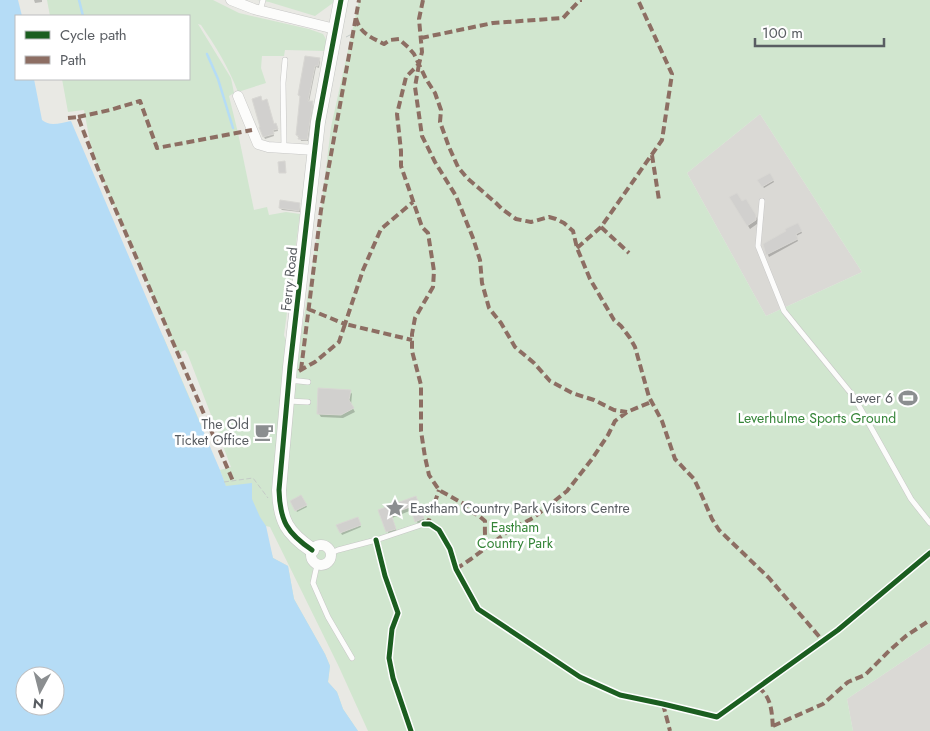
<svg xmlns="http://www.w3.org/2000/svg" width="930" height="731" viewBox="0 0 930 731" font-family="Jost,sans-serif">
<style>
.industrial{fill:#dad9d5}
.green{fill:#d1e6cf;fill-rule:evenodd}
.water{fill:#b5dcf6;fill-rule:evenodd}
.shadow{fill:#0003}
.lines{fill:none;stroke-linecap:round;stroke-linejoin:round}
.stream{stroke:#b5dcf6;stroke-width:2.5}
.building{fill:#d1d0ce;stroke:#d8d7d3}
.lane-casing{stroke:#c7c7c6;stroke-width:6}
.street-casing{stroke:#c7c7c6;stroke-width:11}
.secondary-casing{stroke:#c5c6c4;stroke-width:15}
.path{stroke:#c4cac7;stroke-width:1;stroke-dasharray:5 2.5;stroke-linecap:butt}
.lane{stroke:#fcfcfb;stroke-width:5}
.street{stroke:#fcfcfb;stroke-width:10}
.secondary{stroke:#fcfcfb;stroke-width:14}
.quiet{stroke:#8d6e63;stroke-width:4;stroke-dasharray:8 4;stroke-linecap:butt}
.cycleway-casing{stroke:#fff;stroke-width:8}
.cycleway{stroke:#1b5e20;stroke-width:5}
.labels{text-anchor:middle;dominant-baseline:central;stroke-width:5;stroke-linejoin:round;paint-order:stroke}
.street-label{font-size:14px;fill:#595d62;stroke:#fff}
.poi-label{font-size:14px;fill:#595d62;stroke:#fff;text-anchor:end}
.park-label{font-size:14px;fill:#358538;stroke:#fff}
</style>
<rect width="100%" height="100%" fill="#e9e9e4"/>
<!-- industrial -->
<path class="industrial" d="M760 114 862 272 766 316 687 173Z
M930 643V731H853L847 699Z"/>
<!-- green -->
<path class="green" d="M47 0H213L239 13 309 29 323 34 327 41 326 51 285 50 284 56H262L261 68 266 83 238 92C228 66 216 47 201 25L198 24 231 78 234 93 229 96 238 133 254 210 267 207 269 215 286 212 300 214 284 335 296 368 321 210 331 127 359 0H930V643L847 699 853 731H368L339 667 270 527 266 526 267 537 273 558 288 566 294 599 325 654 330 666 328 682 337 692 343 709 358 731H303L243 602 191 509 154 433 104 344 74 242 73 222 58 154 65 155 73 201 81 215 105 292 119 308 142 310 145 316H149L153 327 163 336 203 429 199 438 210 462 205 496 226 499 240 518 241 505 234 501V486L226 487 220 470 231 467 188 355 185 350 181 352 182 356 179 357 97 167 91 147 84 110 68 112 62 79H189V16H50ZM760 114 862 272 766 316 687 173Z
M257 0H337L315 16 269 2Z"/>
<!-- water -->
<path class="water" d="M0 0H18L22 16H16V79H34L42 120C50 127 60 123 71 121L220 470 226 486 252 483V499L260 517 266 526 273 558 288 566 294 599 325 654 330 666 328 682 337 692 343 709 358 731H0ZM25 676H55V706H25Z"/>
<!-- shadow -->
<path class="shadow" d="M34 0H42V2L35 3Z
M306 57 319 59 320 61 319 68 316 67 309 102 312 103 313 105 308 141H301L300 137H298L297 135 301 98 299 95Z
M261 98 274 125 277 126 278 131 273 132 274 136 265 139 260 128Z
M770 174 774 182 764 188 759 181Z
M731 198 742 203 746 200 758 220 757 224 750 229Z
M299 204 300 206V212L282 210 280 208Z
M798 224 802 233 796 236 798 241 769 257 764 246 788 232Z
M350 391 352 394 351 405 355 412 343 418 321 417 319 414Z
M267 427 269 429 268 440 263 439 262 437Z
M301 496 307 507 297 512 292 501Z
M417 501 425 522 418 524 412 510 392 518 397 532 389 535 380 511Z
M358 520 361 527 342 535 338 526Z"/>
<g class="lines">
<!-- stream -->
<path class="stream" d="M79 0 83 16
M207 54 218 79 233 128"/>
</g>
<!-- building -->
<path class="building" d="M305 56 320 58 318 66H315L308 101H313L307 140 298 139 299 136 296 135 300 96 298 95Z
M261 96 262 101 267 99 274 124 276 123 278 129 273 130 274 134 263 137 259 127H260L252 99Z
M285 161 286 173H279L278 162Z
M770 173 774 180 762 187 757 180Z
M737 193 742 201 746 199 756 215V220L747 226 729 197Z
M280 200 300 203 299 211 279 208Z
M798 223 802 231 796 234 798 239 766 255 763 244 786 231 785 229Z
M318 388 351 390 349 400 354 408 341 415 317 414Z
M261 425 268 426V438H261Z
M301 495 307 505 295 511 290 501Z
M416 496 424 518 415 522 410 507 391 514 396 529 386 532 378 510Z
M358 517 361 525 340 533 336 525Z"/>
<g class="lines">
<!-- lane casing -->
<g class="lane-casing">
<path id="lane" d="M260 11 263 0
M284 148 283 83 285 60
M762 201 758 246 784 311 854 397 911 499 930 523
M289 380 308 382
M288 401 308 402
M331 553 338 550 376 540 424 524
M317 565 313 583 328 617 352 658"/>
</g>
<!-- street casing -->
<g class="street-casing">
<path id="street" d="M231 0 254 9 335 29
M238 96 258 144 268 147 315 150
M311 555a10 10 0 1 1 20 0a10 10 0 1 1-20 0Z"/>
</g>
<!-- secondary casing -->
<g class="secondary-casing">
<path id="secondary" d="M312 550C287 533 280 521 279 490L290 367 318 122 341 0"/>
</g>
<!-- path -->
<path class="path" d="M346 37 354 33
M224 482 253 478 268 498"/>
<!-- lane -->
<use href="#lane" class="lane"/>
<!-- street -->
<use href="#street" class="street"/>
<!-- secondary -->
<use href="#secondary" class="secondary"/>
<!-- quiet -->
<path class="quiet" d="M423 0 419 19 422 52 419 64 406 77 397 114 401 151V166L422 227 428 233 434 271 433 287 415 318 412 334V351L421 385V431L425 457 429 475 439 490 464 504 470 511 479 516 485 521C485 529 484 539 488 546
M356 18C360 34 371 37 384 44L390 40 399 39 408 47 414 54 426 79 435 93 441 110 440 122 449 147 458 167 467 178 496 203 502 209 516 219 531 222 549 217 556 219 564 223 573 231 577 248 590 279 614 320 621 326 630 338 635 347 649 397 662 421 675 459 694 479 702 496 712 519 719 530 769 578 823 641
M421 38 493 23 563 18 580 0H582
M419 64 415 87 422 136 435 162 456 196 473 238 480 260 482 283 489 308 501 323 515 347 534 363 550 381 572 393 594 400 614 410 627 412
M78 117 110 110 140 101 157 148 252 130
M68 118 78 117 98 169 233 481
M652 155 659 200
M601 227 629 253
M577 248 601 227 662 140 672 74 638 0
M308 309 345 324 363 270 381 229 413 202
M301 370 321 210 359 0
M299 371 315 362 339 342 345 324 412 340
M424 524 429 520 439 490
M456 569 471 559 510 530 533 518 567 491 592 459 608 435 615 421 627 412 651 402
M758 687C772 697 772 713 773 730
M663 704 670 731
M773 726 823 704 848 682 865 675 890 650 906 636 930 620"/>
<!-- cycleway casing -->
<g class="cycleway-casing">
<path id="cycleway" d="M424 524H430L439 530 450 549 456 569 478 609 580 677 620 695 663 704 717 717 838 630 930 553
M376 540 385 576 398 613 392 629 389 658 393 678 411 731
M312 550C287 533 280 521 279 490L290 367 318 122 341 0"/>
</g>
<!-- cycleway -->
<use href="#cycleway" class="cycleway"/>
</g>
<!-- icons -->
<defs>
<g id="stadium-bare" transform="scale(1.5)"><path d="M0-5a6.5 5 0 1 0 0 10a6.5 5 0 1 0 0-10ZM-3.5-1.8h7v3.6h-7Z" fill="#8b8e90" stroke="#fff" stroke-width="2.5" paint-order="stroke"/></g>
<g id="cafe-bare" transform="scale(1.5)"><path d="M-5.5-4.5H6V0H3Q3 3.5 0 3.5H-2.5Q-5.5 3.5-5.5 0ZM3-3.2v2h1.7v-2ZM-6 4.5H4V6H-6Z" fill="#8b8e90" stroke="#fff" stroke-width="2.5" paint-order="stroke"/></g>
<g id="sight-bare" transform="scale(1.5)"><path d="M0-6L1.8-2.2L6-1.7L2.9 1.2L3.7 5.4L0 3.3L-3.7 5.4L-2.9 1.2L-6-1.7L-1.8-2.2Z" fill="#8b8e90" stroke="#fff" stroke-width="2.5" paint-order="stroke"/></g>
</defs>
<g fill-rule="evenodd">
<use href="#stadium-bare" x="908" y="398"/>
<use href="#cafe-bare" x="264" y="432"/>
<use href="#sight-bare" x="395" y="508"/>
</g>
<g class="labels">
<!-- street labels -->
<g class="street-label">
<text transform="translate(289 279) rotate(-84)">Ferry Road</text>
</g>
<!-- poi labels -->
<g class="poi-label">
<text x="893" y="398">Lever 6</text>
<text x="249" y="424">The Old<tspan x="249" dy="16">Ticket Office</tspan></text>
<text x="410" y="508" text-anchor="start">Eastham Country Park Visitors Centre</text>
</g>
<!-- park labels -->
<g class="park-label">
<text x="817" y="418">Leverhulme Sports Ground</text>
<text x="515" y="527">Eastham<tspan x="515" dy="16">Country Park</tspan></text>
</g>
</g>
<!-- legend -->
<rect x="15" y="15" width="175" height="65" fill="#ffffff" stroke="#bdbec0"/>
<rect x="25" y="31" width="25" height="8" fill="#1b5e20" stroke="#bdbec0"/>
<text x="60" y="40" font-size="15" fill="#595d62">Cycle path</text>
<rect x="25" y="56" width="25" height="8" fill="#8d6e63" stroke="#bdbec0"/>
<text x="60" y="65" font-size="15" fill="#595d62">Path</text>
<!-- north arrow -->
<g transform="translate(40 691) rotate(187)"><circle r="24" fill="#ffffff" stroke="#bdbec0"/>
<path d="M0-4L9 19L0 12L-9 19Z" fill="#8b8e90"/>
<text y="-8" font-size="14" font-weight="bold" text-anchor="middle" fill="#595d62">N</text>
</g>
<!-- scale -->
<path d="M755 38v8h129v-8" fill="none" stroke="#595d62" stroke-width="2.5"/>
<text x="762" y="38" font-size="15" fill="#595d62" stroke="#ffffff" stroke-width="4" paint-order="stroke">100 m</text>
</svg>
